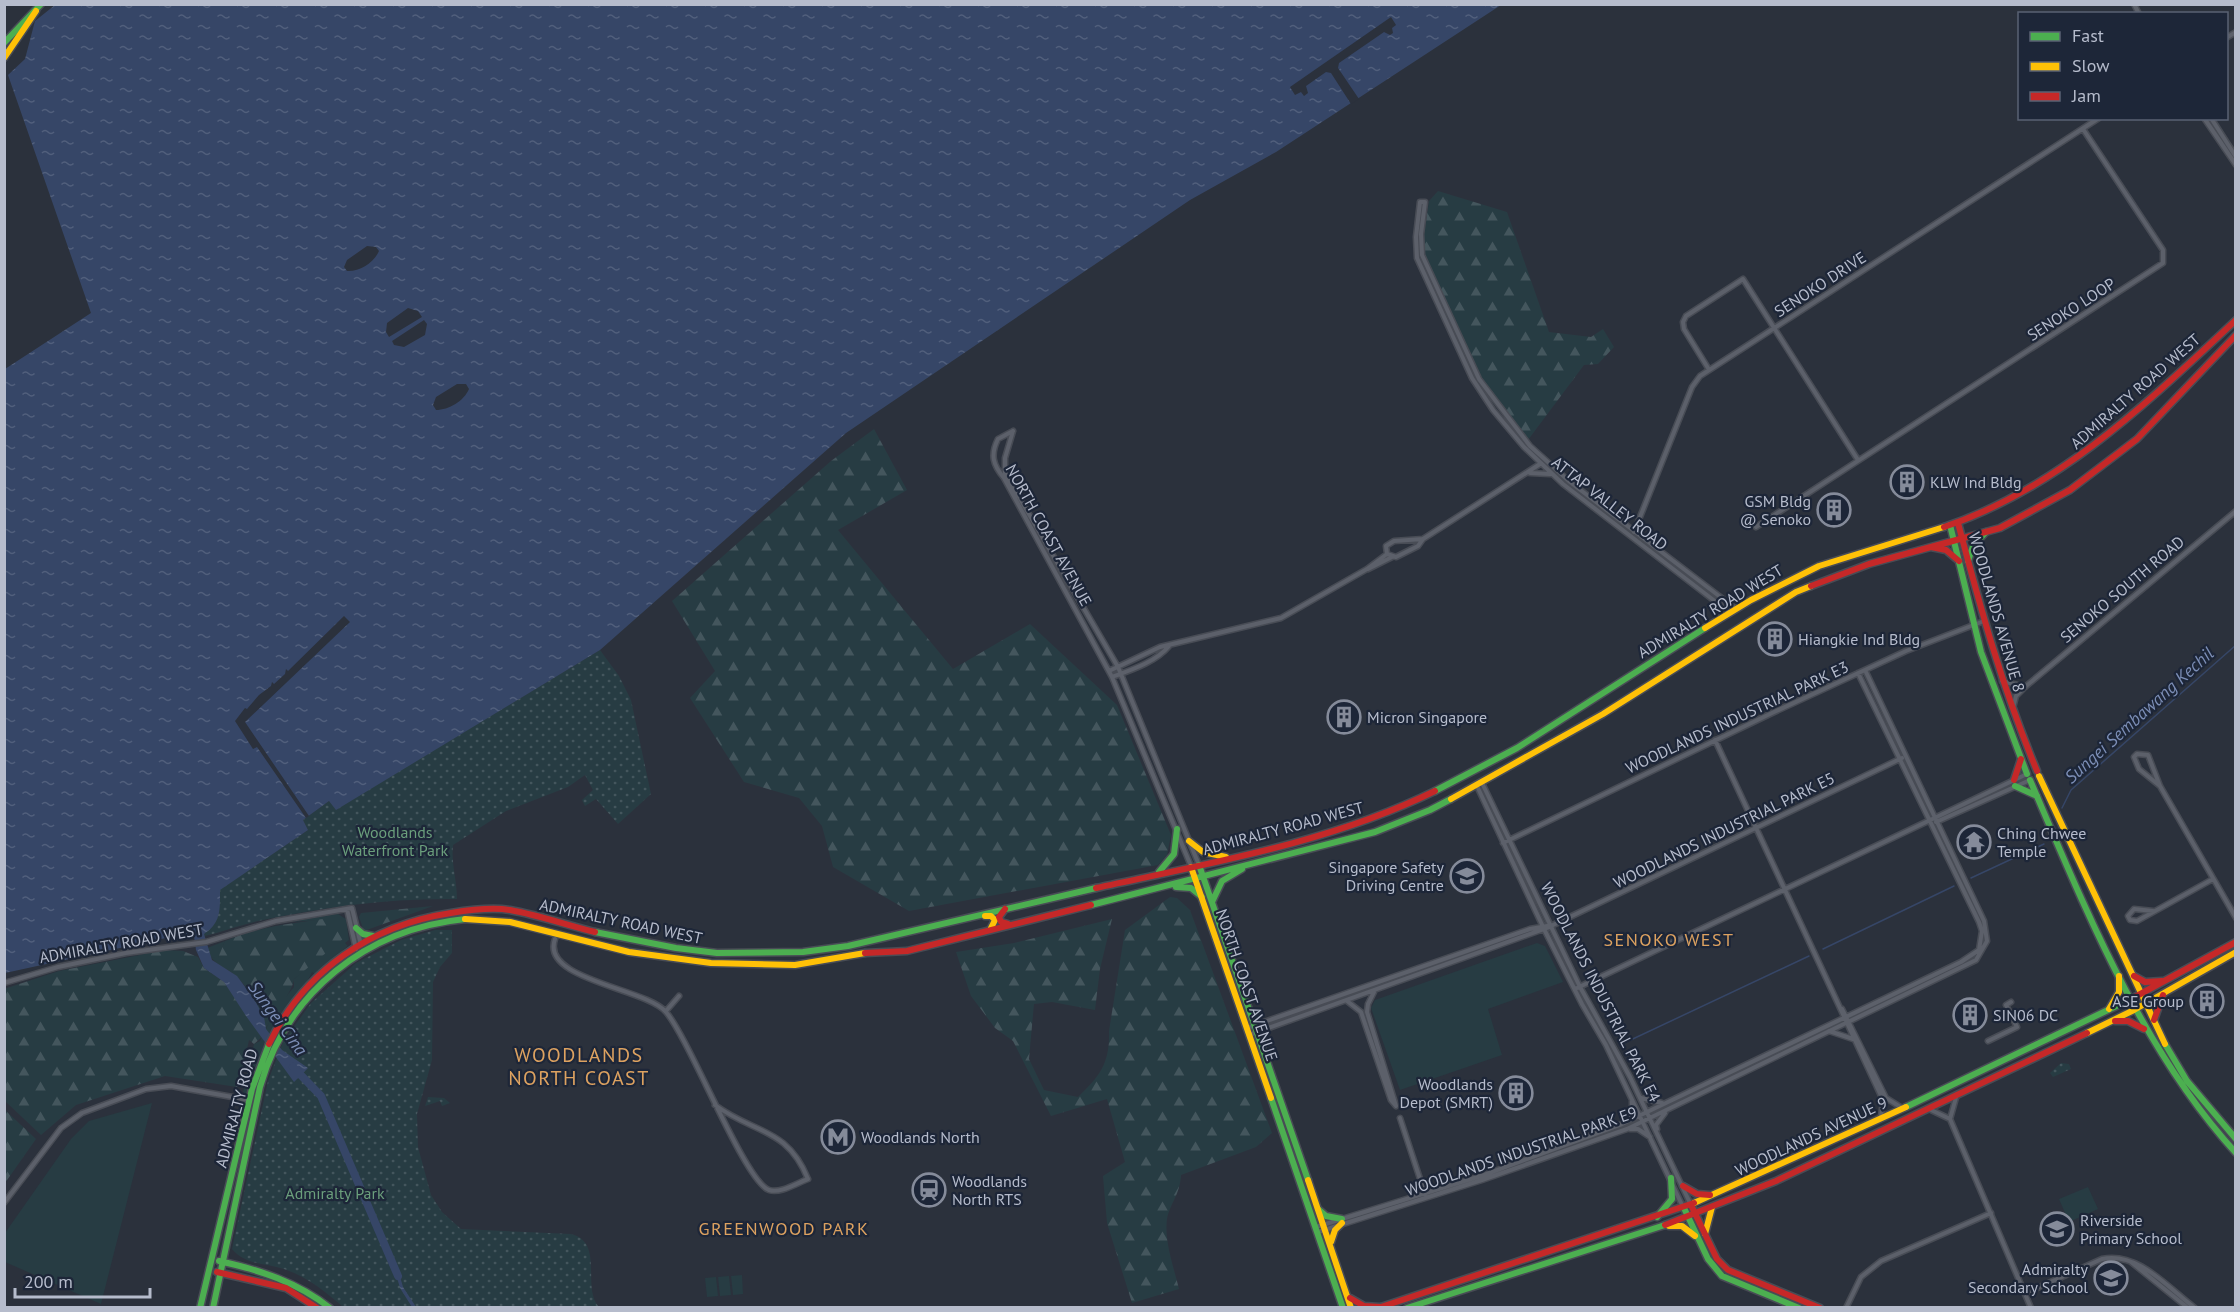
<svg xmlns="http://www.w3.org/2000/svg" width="2240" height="1312" viewBox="0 0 2240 1312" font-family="'PT Sans',sans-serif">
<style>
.grass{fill:#273c43}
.forest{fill:url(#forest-firs)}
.park{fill:url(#park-dots)}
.water{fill:url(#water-ripples);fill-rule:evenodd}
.pier{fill:#2b313c}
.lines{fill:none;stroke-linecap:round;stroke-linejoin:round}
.stream{stroke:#364667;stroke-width:1.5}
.river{stroke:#364667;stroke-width:8}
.street-casing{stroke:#484c55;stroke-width:7}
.fast-casing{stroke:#484c55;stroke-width:9}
.slow-casing{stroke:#484c55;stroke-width:9}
.jam-casing{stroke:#484c55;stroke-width:9}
.street{stroke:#5c606a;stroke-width:4}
.fast{stroke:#4caf50;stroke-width:6}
.slow{stroke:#ffc107;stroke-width:6}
.jam{stroke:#c62828;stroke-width:6}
.labels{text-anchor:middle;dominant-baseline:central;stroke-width:4.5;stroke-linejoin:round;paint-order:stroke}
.street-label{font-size:16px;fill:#b6bccc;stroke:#1d2638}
.poi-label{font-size:16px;fill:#b6bccc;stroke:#1d2638;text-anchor:start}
.park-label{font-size:16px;fill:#6b9f7c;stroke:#1d2638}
.water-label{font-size:18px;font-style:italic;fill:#7c8eb6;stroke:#1d2638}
.neighbourhood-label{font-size:18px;letter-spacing:1.5px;fill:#dda260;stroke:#1d2638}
.quarter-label{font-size:20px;letter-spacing:1.5px;fill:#dda260;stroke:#1d2638}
</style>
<defs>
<pattern id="forest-firs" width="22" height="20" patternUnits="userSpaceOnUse" patternTransform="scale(1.5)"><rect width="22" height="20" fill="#273c43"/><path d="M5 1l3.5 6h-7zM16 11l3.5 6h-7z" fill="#44565d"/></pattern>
<pattern id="park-dots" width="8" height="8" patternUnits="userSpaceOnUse" patternTransform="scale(1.5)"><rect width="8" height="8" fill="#273c43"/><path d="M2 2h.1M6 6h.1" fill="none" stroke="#44565d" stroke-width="1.8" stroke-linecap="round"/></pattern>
<pattern id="water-ripples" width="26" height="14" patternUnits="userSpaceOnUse" patternTransform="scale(1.5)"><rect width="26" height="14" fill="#364667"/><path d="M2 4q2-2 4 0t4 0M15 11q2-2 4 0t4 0" fill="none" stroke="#515f7c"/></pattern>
</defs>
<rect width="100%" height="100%" fill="#2b313c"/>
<!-- grass -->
<path class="grass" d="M338 914 346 919 349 940 345 943 348 946 315 974 312 972 308 980 271 1031 249 1091 245 1094 243 1092 254 1044 260 1041 276 1008 294 987V979L312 963 341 919 290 922Z
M225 941 218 959 211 957 207 948Z
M1537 943 1545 946 1563 982 1488 1009 1502 1055 1400 1090 1371 1008 1375 1000Z
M152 1103 101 1304 5 1262V1233L71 1139 89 1121Z
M2088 1187 2098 1209 2069 1222 2059 1199Z
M742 1275 743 1294 733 1295 731 1276Z
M729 1276 731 1295 720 1296 718 1277Z
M716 1277 718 1296 707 1297 705 1278Z"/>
<!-- forest -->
<path class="forest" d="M1438 191 1507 212 1549 332 1591 337 1603 329 1614 347 1598 364 1584 365 1528 440 1478 374 1422 249 1429 201Z
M874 429 907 490 838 530 953 669 1030 624 1117 705 1171 835 1167 855 1158 865 909 911 833 867 822 826 799 798 744 782 690 698 715 671 672 601 831 461Z
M1170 897 1177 898 1190 910 1272 1133 1256 1147 1181 1175C1180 1195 1170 1203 1167 1219 1164 1241 1174 1268 1179 1289L1132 1303 1107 1223 1103 1176 1125 1162 1107 1099 1051 1116 1013 1041 995 1028 971 996 956 952 1014 943 1112 919 1100 969 1095 1010 1052 1002 1034 1004 1029 1059 1044 1090 1078 1097C1100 1076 1110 1063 1109 1031L1125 930Z
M433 906 364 931 359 917 361 913Z
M337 917 341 918 343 939 294 979C294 989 272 1018 265 1029 263 1012 250 990 238 978 230 969 218 967 211 957L218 958 225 941C262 925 298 923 337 917Z
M165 950 183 951 198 957 204 968 224 982 262 1037 254 1044 249 1040 239 1085 237 1087 165 1076 76 1105 41 1135 5 1101 4 989 59 971Z
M5 1110 36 1139 5 1183Z"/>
<!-- park -->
<path class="park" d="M600 650 619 676 631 700 651 794 618 824 596 799 585 806 582 800 593 790 585 775 568 787 506 811 453 845C451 864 457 880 457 899 389 898 324 907 258 921 240 925 223 932 204 936L203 934C220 923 219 909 219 890L308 830 303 820 329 801 336 809Z
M435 930H452V953L440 967 433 982 432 1060 417 1114 418 1147 431 1195 442 1212 461 1229 571 1234C605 1242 581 1288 599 1307H343C325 1291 307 1277 284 1269 265 1263 245 1265 232 1249L268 1081 283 1042 311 1003 356 963 401 940Z
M2061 1063 2069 1064 2071 1069 2053 1077 2050 1073Z
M428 1097 444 1098 450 1103 442 1106 440 1101 425 1106Z"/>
<!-- water -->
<path class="water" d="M55 5H1501L1276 152 1190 200 846 433 600 650 336 810 329 801 303 820 308 830 220 890C220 910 221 923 204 934L212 960 237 976 254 999 264 1017 266 1029 282 1050 308 1068 294 1082 246 1016 224 982 204 968 196 950 194 936 184 934 5 973V369L91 313 8 75 25 59 35 21ZM367 246 376 247 379 251C374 263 359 272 347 271L344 267 347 260ZM408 308 418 311 422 317 389 337 386 332 387 323ZM424 320 427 324 425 335 404 347 394 345 392 341ZM457 384H466L469 389C464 401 449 410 436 410L433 405 436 397Z
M397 1266 403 1287 416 1307H412L400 1288 394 1267Z"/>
<!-- pier -->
<path class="pier" d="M1391 17 1396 25 1392 28 1393 33 1390 35 1384 32 1339 63 1338 68 1359 99 1351 104 1331 73 1326 72 1306 86 1308 93 1304 96 1301 92 1295 95 1290 87Z
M344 616 350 622 245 722 309 816 306 818 257 747 253 749 235 721 245 708 247 709 259 695 271 686 272 682 274 684 285 674 286 669 288 671Z"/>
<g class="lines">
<!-- stream -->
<path class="stream" d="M2062 808 2071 790 2236 645
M1971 878 2044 844
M1823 949 1954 886
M1620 1045 1809 956"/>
<!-- river -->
<path class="river" d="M293 1067 321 1096 398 1276"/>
<!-- street casing -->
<g class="street-casing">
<path id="street" d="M2134 4 2139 14
M2226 38 2236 32
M2204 118 2236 165
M2211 118 2236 157
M1708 368 1684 329 1683 322 1686 316 1743 279 1858 460
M1013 431 998 439C990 455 993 465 1004 478L1112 677 1191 866
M1013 431 1005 458V473L1118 667 1199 865
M1530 473 1550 474
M1756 527 2163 263V250L2083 129
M1634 532 1692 387 1700 376 2099 118
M1387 554 1396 557 1418 546 1423 539 1540 464
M1387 554 1386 546 1394 541 1423 539
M1368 569 1392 557
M1729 612 1563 484 1524 447 1493 410 1472 378 1417 258 1416 237 1420 202H1425L1421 234 1422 255 1479 379 1530 446 1570 482 1736 609
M1109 671 1160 647 1281 618 1367 569 1387 554
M1112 677C1131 670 1156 662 1169 646
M2002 681 2025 687
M2013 708 2016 696 2025 687 2236 511
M1715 740 1883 1100 1881 1117
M1482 783 1580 987 1630 1077 1691 1205
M1477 786 1545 931 1582 1004 1606 1045 1683 1207
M2160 786 2139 769 2134 757 2137 754 2148 755 2160 786 2236 918
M1936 822 2030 780
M1503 843 1772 713 1906 651 1984 621
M347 909 356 949
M2153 911 2134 909 2128 916 2130 920 2137 921 2213 879
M555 939C540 980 646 988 666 1012 690 1040 745 1182 769 1190 780 1194 797 1183 808 1179 787 1127 754 1134 715 1105
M4 983 58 967 126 953 206 942 276 921 352 908 361 945
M1575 989 2027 774
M1347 1001 1361 1012 1391 1100 1396 1106 1367 1012 1368 1004 1374 992
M1842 1009 1886 1098 1902 1108
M666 1011 679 996
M1247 1028 1530 929 1553 925 1902 758
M1829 1031 1853 1039
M1249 1035 1552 926
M1988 1041 2017 1027 2006 1005 2011 1002
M1641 1098 1662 1103
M1929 1109 1950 1119 2031 1308
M1400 1118 1425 1194
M1950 1119 1957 1094
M1625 1121 1632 1111V1101
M1630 1129H1638L1650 1137
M1657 1129 1656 1125 1665 1113
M4 1203 61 1128 82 1113 146 1089 171 1086 249 1100
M1316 1227 1484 1175 1622 1124 1961 962 1979 950 1982 931 1979 922 1858 673
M1318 1232 1482 1180 1627 1129 1976 960 1987 941 1984 921 1865 670
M2131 1262 2188 1308
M2026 1293 2102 1259C2138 1251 2168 1288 2195 1308
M1846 1308 1861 1277 1881 1261 1991 1213"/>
</g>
<!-- fast casing -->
<g class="fast-casing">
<path id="fast" d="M4 43 41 4
M1950 525 1981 652 2027 774
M1968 561 1973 546 1986 532
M2030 780C2085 908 2141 1049 2236 1153
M2015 786 2037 796
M1435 791 1517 748 1705 628
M1199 865 1308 1180
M1159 872 1174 854 1177 829
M1176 887 1191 888 1202 897
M1212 902 1222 881 1242 869
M1091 905 1375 832 1430 810 1451 799
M356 928 363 934 373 936
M595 932 676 948 717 953 803 952 848 946 1096 888
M2165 1044 2187 1081 2236 1139
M1271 1098 1343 1308
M1906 1107 2133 998
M1684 1208 1708 1259 1722 1276 1799 1308
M1318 1209 1326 1216 1342 1219
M1657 1217 1672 1199 1671 1178
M219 1261C260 1270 297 1282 330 1308
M200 1308 252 1089 269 1044
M213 1308 260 1087C287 992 366 929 465 919
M1407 1308 1665 1225"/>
</g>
<!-- slow casing -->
<g class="slow-casing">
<path id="slow" d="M4 58 36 11
M1705 628 1751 600 1819 566 1944 527
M2039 776 2165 1044
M1451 799 1603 714 1796 592 1811 586
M1189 841 1203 852 1226 857
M1191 867 1271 1098
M985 916H991L995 920 991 928
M465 919 510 922 629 952 711 963 795 965 865 953
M2109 1009 2119 992V976
M2087 1033 2134 1010 2236 952
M1308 1180 1351 1308
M1694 1203 1906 1107
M1669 1226H1682L1695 1236
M1705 1234 1712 1207
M1331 1242 1335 1230 1342 1223"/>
</g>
<!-- jam casing -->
<g class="jam-casing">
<path id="jam" d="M1958 523C1981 610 2002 687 2037 771
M1944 527C2060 488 2149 401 2236 320
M1931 547 1946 550 1959 561
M1811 586 1869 564 2000 528 2070 490 2137 439 2236 335
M2014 780 2021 759
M1096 888C1210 863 1329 843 1435 791
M1005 909 999 917 1001 922 1008 924
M865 953 907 951 1091 905
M2134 976 2145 982 2162 981
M2133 998 2236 942
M2154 1020 2163 995
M2115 1021H2128L2144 1029
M269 1044C304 971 371 925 451 913 469 910 491 907 510 910 538 915 567 925 595 932
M1683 1186 1697 1194 1710 1195
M1691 1205 1717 1259 1728 1270 1820 1308
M1665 1225 1776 1181 2087 1033
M217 1272 286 1288 317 1308
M1350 1298 1364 1306 1380 1307
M1378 1308 1694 1203"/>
</g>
<!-- street -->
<use href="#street" class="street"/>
<!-- fast -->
<use href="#fast" class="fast"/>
<!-- slow -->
<use href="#slow" class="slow"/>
<!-- jam -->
<use href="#jam" class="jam"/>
</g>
<!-- icons -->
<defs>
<g id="building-ring" transform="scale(1.725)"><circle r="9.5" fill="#1d2638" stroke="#858b9a" stroke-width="1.5"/><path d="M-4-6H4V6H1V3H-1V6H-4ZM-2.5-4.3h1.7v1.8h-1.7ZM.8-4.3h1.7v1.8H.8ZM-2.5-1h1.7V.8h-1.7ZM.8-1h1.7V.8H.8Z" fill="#858b9a"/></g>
<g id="temple-ring" transform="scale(1.725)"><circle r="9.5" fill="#1d2638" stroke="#858b9a" stroke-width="1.5"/><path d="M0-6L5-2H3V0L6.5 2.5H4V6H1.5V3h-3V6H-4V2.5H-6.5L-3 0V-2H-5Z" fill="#858b9a"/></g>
<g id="school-ring" transform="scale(1.725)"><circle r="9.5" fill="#1d2638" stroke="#858b9a" stroke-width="1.5"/><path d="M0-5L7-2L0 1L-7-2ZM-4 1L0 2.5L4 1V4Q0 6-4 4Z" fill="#858b9a"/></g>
<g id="metro-ring" transform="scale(1.725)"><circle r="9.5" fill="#1d2638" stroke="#858b9a" stroke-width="1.5"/><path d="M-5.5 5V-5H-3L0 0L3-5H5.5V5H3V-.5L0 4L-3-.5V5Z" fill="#858b9a"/></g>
<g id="station-ring" transform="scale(1.725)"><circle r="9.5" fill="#1d2638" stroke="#858b9a" stroke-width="1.5"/><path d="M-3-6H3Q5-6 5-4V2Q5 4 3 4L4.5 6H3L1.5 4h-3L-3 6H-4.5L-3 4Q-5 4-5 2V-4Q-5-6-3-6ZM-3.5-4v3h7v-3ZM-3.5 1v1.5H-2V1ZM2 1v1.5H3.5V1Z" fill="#858b9a"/></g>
</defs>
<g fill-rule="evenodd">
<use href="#building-ring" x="1907" y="482"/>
<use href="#building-ring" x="1834" y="510"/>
<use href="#building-ring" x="1775" y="639"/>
<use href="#building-ring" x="1344" y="717"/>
<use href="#temple-ring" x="1974" y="842"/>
<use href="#school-ring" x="1467" y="876"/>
<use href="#building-ring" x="2207" y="1001"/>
<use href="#building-ring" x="1970" y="1015"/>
<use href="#building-ring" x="1516" y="1093"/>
<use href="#metro-ring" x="838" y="1137"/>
<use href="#station-ring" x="929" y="1190"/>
<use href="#school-ring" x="2057" y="1229"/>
<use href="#school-ring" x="2111" y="1278"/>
</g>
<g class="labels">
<!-- street labels -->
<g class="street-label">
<text transform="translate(1820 284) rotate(-33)">SENOKO DRIVE</text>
<text transform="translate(2071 309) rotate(-33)">SENOKO LOOP</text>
<text transform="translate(2135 391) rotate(-41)">ADMIRALTY ROAD WEST</text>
<text transform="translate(1610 503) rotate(38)">ATTAP VALLEY ROAD</text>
<text transform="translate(1049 535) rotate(61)">NORTH COAST AVENUE</text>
<text transform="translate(2122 589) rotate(-40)">SENOKO SOUTH ROAD</text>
<text transform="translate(1710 611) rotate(-31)">ADMIRALTY ROAD WEST</text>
<text transform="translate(1997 612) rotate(74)">WOODLANDS AVENUE 8</text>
<text transform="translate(1737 717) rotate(-25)">WOODLANDS INDUSTRIAL PARK E3</text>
<text transform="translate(1283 828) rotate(-15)">ADMIRALTY ROAD WEST</text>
<text transform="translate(1724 830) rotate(-26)">WOODLANDS INDUSTRIAL PARK E5</text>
<text transform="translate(621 921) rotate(12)">ADMIRALTY ROAD WEST</text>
<text transform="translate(121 943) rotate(-10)">ADMIRALTY ROAD WEST</text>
<text transform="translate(1247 985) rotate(71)">NORTH COAST AVENUE</text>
<text transform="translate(1601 992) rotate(63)">WOODLANDS INDUSTRIAL PARK E4</text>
<text transform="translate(236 1108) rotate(-75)">ADMIRALTY ROAD</text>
<text transform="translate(1811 1136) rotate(-25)">WOODLANDS AVENUE 9</text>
<text transform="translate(1521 1151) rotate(-19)">WOODLANDS INDUSTRIAL PARK E9</text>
</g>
<!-- poi labels -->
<g class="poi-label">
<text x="1930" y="482">KLW Ind Bldg</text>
<text x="1811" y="501" text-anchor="end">GSM Bldg<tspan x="1811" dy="18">@ Senoko</tspan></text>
<text x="1798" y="639">Hiangkie Ind Bldg</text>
<text x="1367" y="717">Micron Singapore</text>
<text x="1997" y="833">Ching Chwee<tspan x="1997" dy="18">Temple</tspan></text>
<text x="1444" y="867" text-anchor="end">Singapore Safety<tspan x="1444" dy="18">Driving Centre</tspan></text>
<text x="2184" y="1001" text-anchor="end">ASE Group</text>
<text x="1993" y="1015">SIN06 DC</text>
<text x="1493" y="1084" text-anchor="end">Woodlands<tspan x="1493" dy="18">Depot (SMRT)</tspan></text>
<text x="861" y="1137">Woodlands North</text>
<text x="952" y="1181">Woodlands<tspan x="952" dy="18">North RTS</tspan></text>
<text x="2080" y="1220">Riverside<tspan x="2080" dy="18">Primary School</tspan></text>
<text x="2088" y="1269" text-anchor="end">Admiralty<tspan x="2088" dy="18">Secondary School</tspan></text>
</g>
<!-- park labels -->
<g class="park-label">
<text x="395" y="832">Woodlands<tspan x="395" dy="18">Waterfront Park</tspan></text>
<text x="335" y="1193">Admiralty Park</text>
</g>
<!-- water labels -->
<g class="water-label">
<text transform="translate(2139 715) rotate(-42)">Sungei Sembawang Kechil</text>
<text transform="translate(278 1018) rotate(54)">Sungei Cina</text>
</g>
<!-- neighbourhood labels -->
<g class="neighbourhood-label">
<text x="1669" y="939">SENOKO WEST</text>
<text x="784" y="1228">GREENWOOD PARK</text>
</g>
<!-- quarter labels -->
<g class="quarter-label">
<text x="579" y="1055">WOODLANDS<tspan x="579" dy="23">NORTH COAST</tspan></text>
</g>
</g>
<!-- border -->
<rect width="2240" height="1312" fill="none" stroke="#b6bccc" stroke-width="12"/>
<!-- legend -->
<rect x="2018" y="12" width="210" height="108" fill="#1d2638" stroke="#5a6273" stroke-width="1.5"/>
<rect x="2030" y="32" width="30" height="9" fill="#4caf50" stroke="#5a6273" stroke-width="1.5"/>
<text x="2072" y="42" font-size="18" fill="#b6bccc">Fast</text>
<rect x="2030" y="62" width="30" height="9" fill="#ffc107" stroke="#5a6273" stroke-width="1.5"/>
<text x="2072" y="72" font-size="18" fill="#b6bccc">Slow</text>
<rect x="2030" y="92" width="30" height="9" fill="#c62828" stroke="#5a6273" stroke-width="1.5"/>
<text x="2072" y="102" font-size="18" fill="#b6bccc">Jam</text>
<!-- scale -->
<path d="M15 1288v9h135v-9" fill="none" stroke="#b6bccc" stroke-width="3"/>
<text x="24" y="1288" font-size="18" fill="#b6bccc" stroke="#1d2638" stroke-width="4.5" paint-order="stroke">200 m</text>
</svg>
